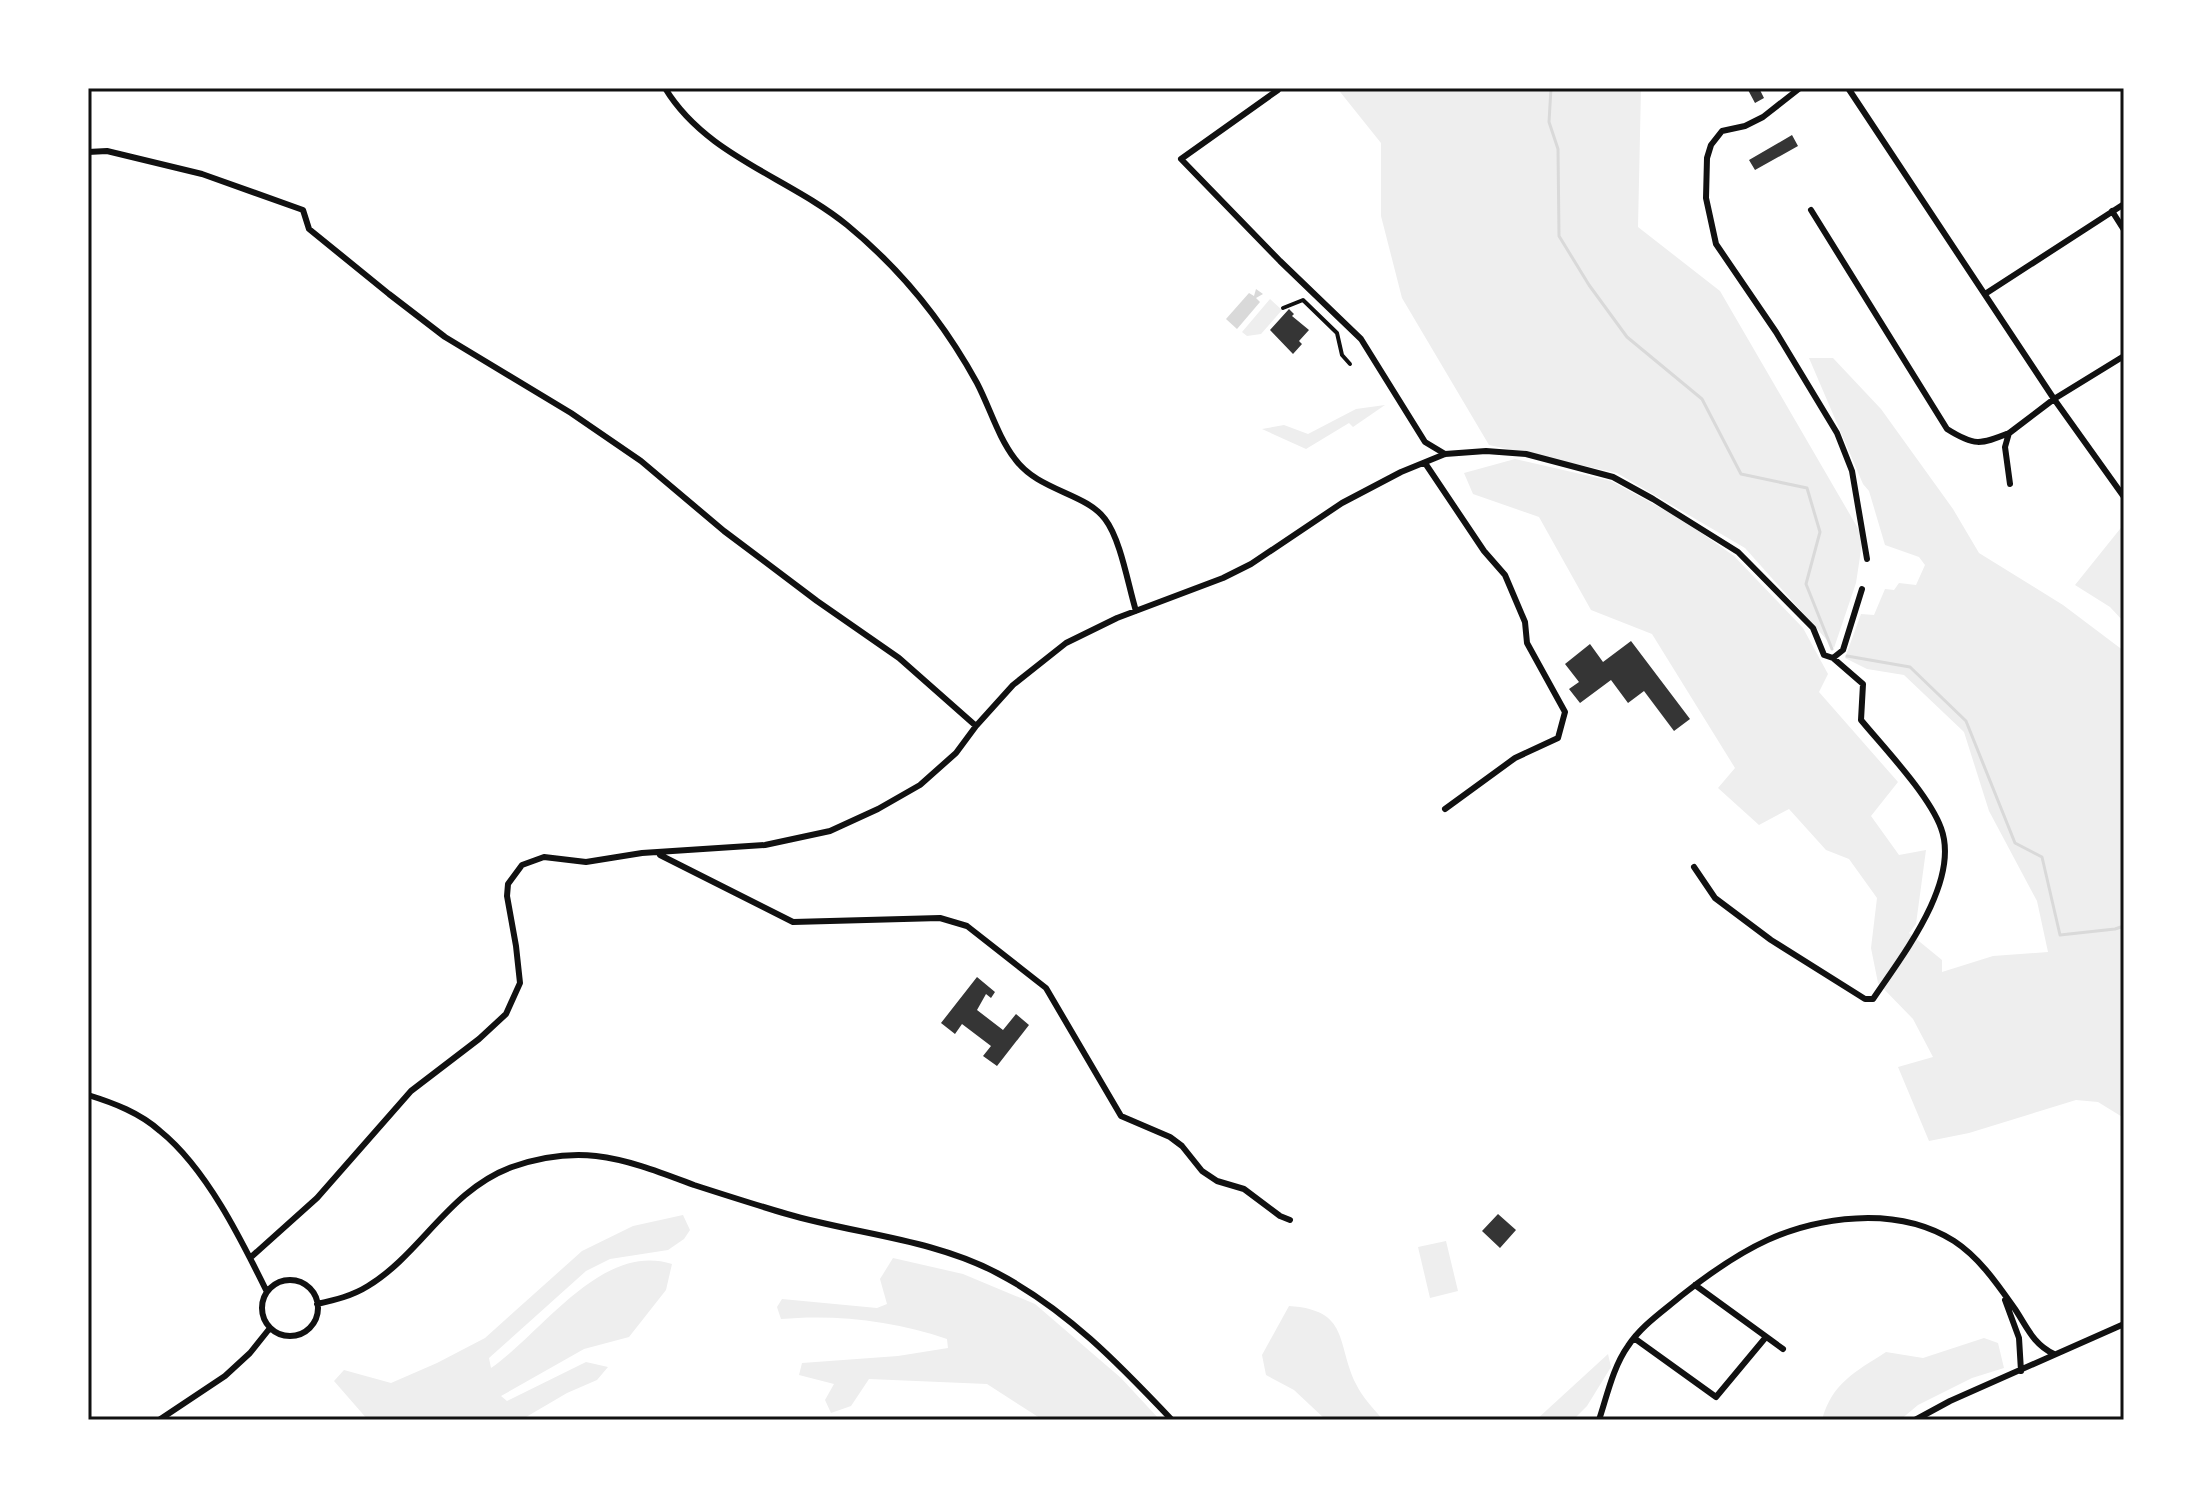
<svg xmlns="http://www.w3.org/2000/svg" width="2212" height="1508" viewBox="0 0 2212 1508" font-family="Ubuntu,sans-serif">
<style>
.green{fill:#eee}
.water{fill:#d9d9d9}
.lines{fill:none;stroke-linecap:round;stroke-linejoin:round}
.stream{stroke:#d9d9d9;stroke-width:3}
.building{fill:#353535}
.pedestrian{stroke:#111;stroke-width:4}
.minor{stroke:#111;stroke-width:6}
.neatline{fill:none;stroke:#111;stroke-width:3}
</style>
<rect width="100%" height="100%" fill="#fff"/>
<!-- green -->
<path class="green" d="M1337 88H1641L1638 227 1720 291 1863 537 1856 583 1834 648 1745 548 1617 473 1489 445 1402 298 1381 216V143Z
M1270 299 1282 310 1261 334 1247 336 1242 332Z
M1809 358H1833L1881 409 1953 509 1979 553 2063 605 2124 651V1118L2098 1102 2076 1100 1969 1133 1929 1141 1898 1067 1933 1057 1913 1019 1878 983 1871 948 1877 898 1849 859 1826 850 1789 809 1759 825 1718 788 1735 768 1652 634 1591 610 1539 517 1473 494 1464 473 1515 459 1611 481 1683 520 1734 556 1803 628 1828 674 1819 692 1898 782 1871 816 1899 855 1926 850 1916 924 1909 933 1942 960V972L1993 956 2048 952 2037 901 1989 811 1964 732 1904 675 1867 669 1845 658 1861 614 1874 615 1885 589 1894 590 1899 583 1916 585 1925 565 1919 557 1885 545 1869 491 1863 484Z
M1385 405 1353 427 1349 423 1306 449 1262 429 1284 425 1308 434 1356 409Z
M2124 524V622L2110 607 2075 585Z
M683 1215 690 1230 684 1239 668 1250 610 1259 586 1271 489 1358 491 1368C543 1332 601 1242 672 1264L666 1290 629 1337 584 1349 501 1396 507 1401 586 1362 608 1367 597 1380 567 1393 521 1420H368L334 1381 344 1370 391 1383 437 1363 485 1338 582 1251 633 1226Z
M1446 1241 1458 1291 1430 1298 1418 1247Z
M893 1258 963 1274 1035 1304 1121 1378 1160 1420H1043L987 1384 869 1379 851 1406 831 1413 825 1400 834 1384 799 1375 802 1363 898 1356 948 1348 947 1339C896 1321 835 1314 781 1319L777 1307 782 1299 877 1308 887 1304 880 1279Z
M1289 1306C1350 1310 1336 1343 1356 1384 1362 1397 1374 1409 1383 1420H1326L1294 1390 1266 1375 1262 1355Z
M1984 1338 1998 1343 2004 1368 1972 1378 1918 1405 1900 1420H1822C1832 1383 1855 1372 1886 1352L1923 1358Z
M1608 1354 1611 1367 1587 1406 1573 1420H1536Z"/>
<!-- water -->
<path class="water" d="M1256 289 1263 294 1256 298 1260 302 1237 329 1226 319 1249 293 1254 296Z"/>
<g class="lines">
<!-- stream -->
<path class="stream" d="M1551 88 1549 122 1558 149 1559 236 1589 285 1627 337 1702 399 1741 474 1807 488 1820 532 1806 584 1832 649
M1847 656 1910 667 1966 721 2015 843 2042 857 2060 935 2115 929 2124 926"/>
</g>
<!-- building -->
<path class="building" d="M1747 88H1759L1764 98 1755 103Z
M1792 135 1798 146 1755 170 1749 160Z
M1289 309 1294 314 1292 316 1309 330 1299 341 1302 344 1293 354 1270 330Z
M1631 641 1690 719 1674 731 1644 691 1628 703 1611 680 1580 703 1569 689 1579 682 1565 664 1590 644 1603 662Z
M977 977 995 992 991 998 986 994 977 1010 1003 1030 1016 1014 1029 1025 997 1066 983 1056 991 1046 962 1024 955 1034 941 1023Z
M1498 1214 1516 1230 1500 1248 1482 1231Z"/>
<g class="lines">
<!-- pedestrian -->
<path class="pedestrian" d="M1283 308 1303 300 1337 333 1342 355 1350 364"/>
<!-- minor -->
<path class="minor" d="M665 88C706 156 788 177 847 225 902 270 943 321 977 383 990 408 998 437 1015 459 1038 491 1086 493 1105 519 1121 540 1128 585 1136 611
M1276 88 1278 90 1181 159 1280 261 1361 339 1425 442 1445 454
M1800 88 1763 117 1745 126 1722 131 1711 145 1707 158 1706 198 1716 244 1776 332 1837 433 1852 471 1867 559
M1848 88 2054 399 2124 497
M88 152 107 151 202 174 303 210 309 229 389 294 445 337 571 413 641 461 724 531 817 601 899 658 976 726
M1811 210 1947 429C1974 446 1980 445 2009 433
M2112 211 2124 230
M1985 294 2124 204
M2009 433 2005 447 2010 484
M2008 434 2054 399 2124 356
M1425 463 1484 551 1505 575 1525 622 1527 643 1565 712 1558 738 1515 758 1445 809
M1833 658 1843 650 1862 589
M660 855 793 922 940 918 967 926 1046 988 1121 1116 1170 1137 1182 1146 1202 1171 1217 1181 1244 1189 1280 1216 1290 1220
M88 1095C114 1103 140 1113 160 1131 206 1168 241 1239 267 1292
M250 1258 317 1198 411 1091 479 1039 506 1014 520 983 516 946 507 896 508 884 522 865 544 857 586 862 642 853 765 845 830 831 878 809 920 785 956 753 976 726 1013 685 1066 643 1117 618 1223 578 1251 564 1342 503 1401 472 1445 454 1486 451 1526 454 1613 477 1653 499 1738 552 1813 628 1824 655 1833 658 1863 684 1861 720C1885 749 1929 795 1941 828 1961 882 1901 957 1873 999H1865L1771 940 1715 898 1694 867
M262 1308a28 28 0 1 1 56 0a28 28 0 1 1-56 0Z
M1695 1285 1783 1349
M2005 1300 2019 1338 2021 1371
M317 1304C335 1300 352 1296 368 1286 421 1254 449 1190 512 1167 538 1158 568 1153 596 1156 630 1160 662 1173 694 1185 725 1195 756 1205 787 1214 855 1234 933 1239 997 1273 1066 1309 1119 1364 1172 1420
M1634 1338 1716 1397 1766 1337
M159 1420 225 1376 250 1353 270 1328
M1599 1420C1607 1396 1613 1367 1628 1346 1641 1326 1662 1312 1681 1296 1739 1250 1791 1219 1868 1218 1899 1218 1927 1224 1954 1241 1980 1258 1998 1285 2015 1309 2027 1327 2033 1344 2054 1354
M1915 1420 1950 1401 2124 1324"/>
</g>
<!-- border -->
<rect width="2212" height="1508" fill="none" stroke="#ffffff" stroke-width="180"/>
<rect x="90" y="90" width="2032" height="1328" class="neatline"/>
</svg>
